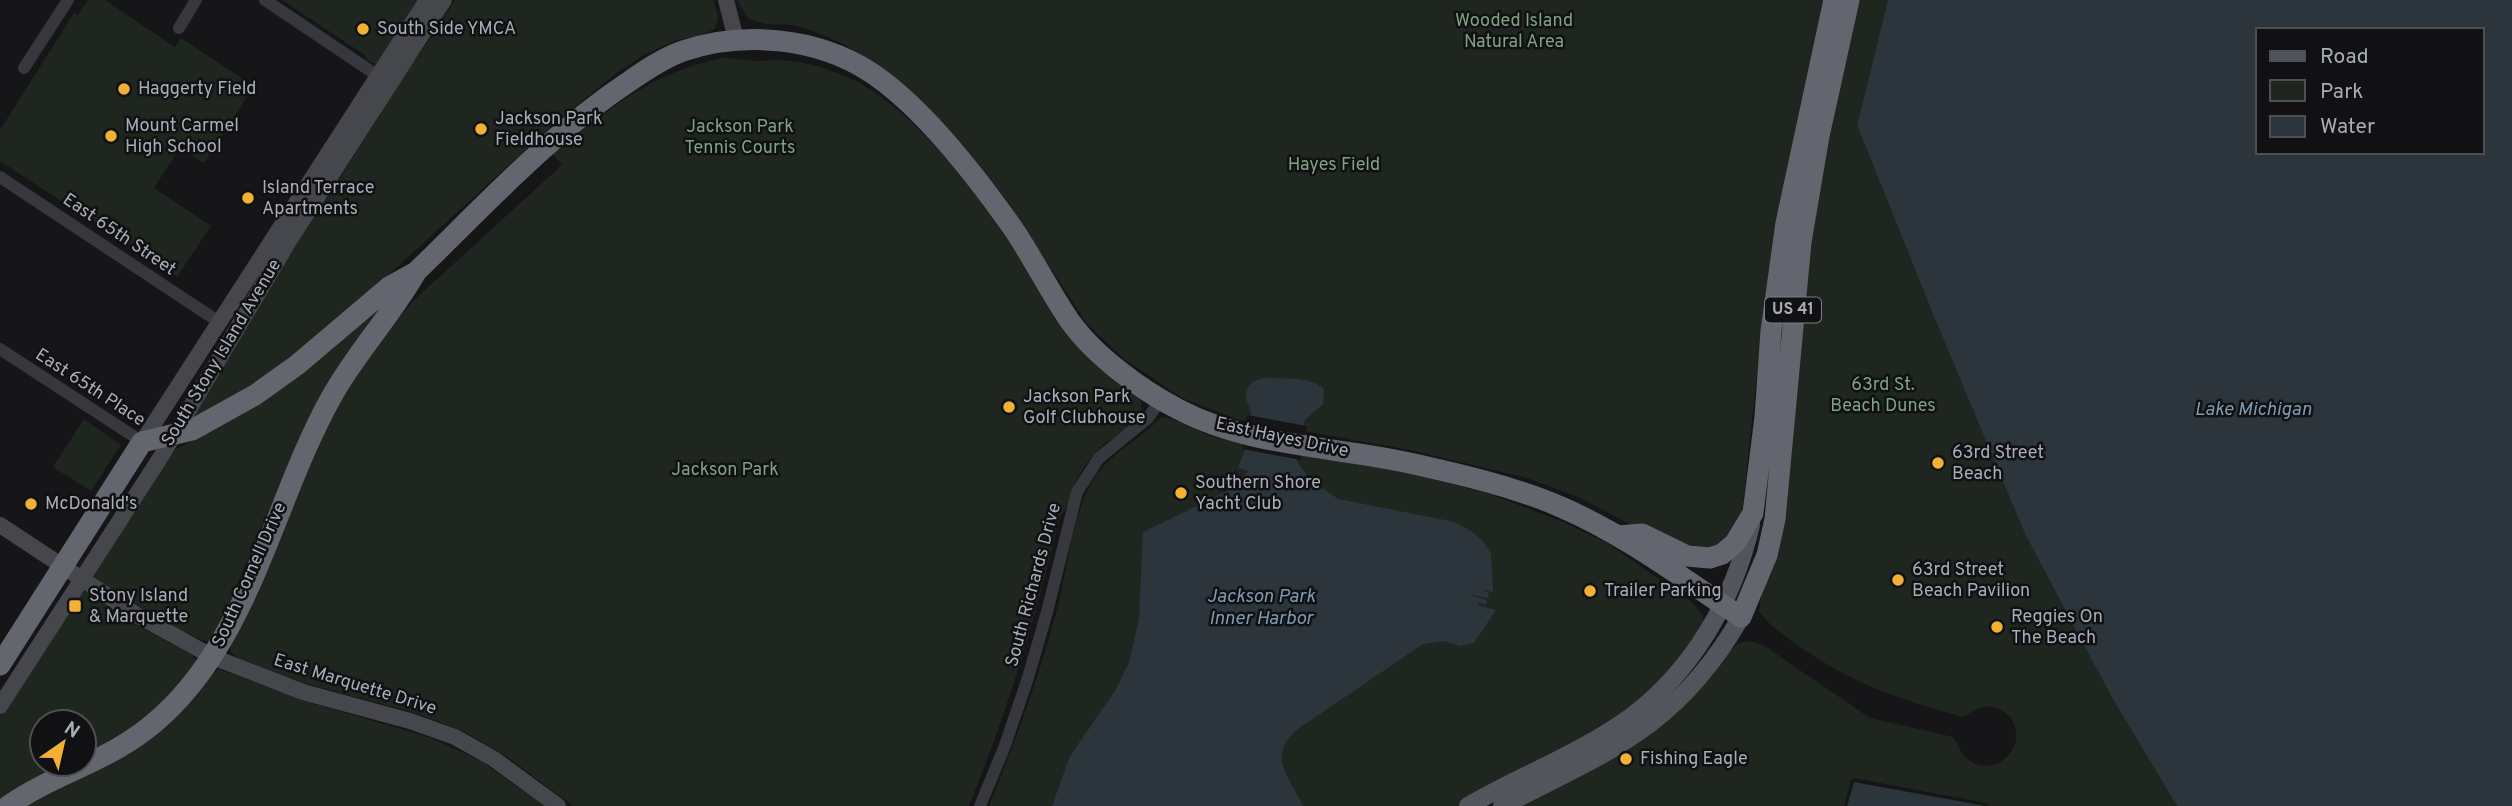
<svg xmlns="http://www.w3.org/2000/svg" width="2512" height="806" viewBox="0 0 2512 806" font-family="Overpass,sans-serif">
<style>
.green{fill:#1e261f}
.water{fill:#2c353c;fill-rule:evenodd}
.pier{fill:#161618}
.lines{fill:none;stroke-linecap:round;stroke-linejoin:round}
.street{stroke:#37383d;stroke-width:12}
.secondary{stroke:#45474d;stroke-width:16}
.primary{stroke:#53555c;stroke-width:18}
.highway{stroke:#63666e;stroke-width:21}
.poi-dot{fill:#f2b134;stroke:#111113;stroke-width:2.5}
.labels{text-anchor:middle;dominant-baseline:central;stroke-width:5;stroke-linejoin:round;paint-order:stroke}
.shield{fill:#111113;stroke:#7b7e86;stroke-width:2}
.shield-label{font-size:16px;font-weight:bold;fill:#a8adb8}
.park-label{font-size:18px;fill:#7fa381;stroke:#111113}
.poi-label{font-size:18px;fill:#a8adb8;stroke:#111113;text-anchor:start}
.street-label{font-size:18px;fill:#a8adb8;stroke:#111113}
.water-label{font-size:19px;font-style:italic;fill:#7f9bb3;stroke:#111113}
</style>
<rect width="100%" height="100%" fill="#161618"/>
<!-- green -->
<path class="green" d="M88 0H105L175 47 181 38 254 86 204 163 180 148 154 188 211 226 177 277 0 161V130L74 13 78 15Z
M282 0H418L379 63 376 65 367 60 365 55Z
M455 0H713L718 16 715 29 707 33 674 41 642 56 618 72 555 123 350 310 300 351 253 384 190 420 331 183 340 178 380 115 379 109 409 63 415 61Z
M737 0H1825L1764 310 1742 513 1738 528 1711 554 1641 530 1578 497 1527 478 1410 450 1237 419 1182 398 1124 359 1087 324 1009 204 968 151 938 118 869 60 844 44 808 29 791 25 766 24 748 19Z
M1859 0H1888L1857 125 1935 319 2025 534 2111 696 2177 806H1985L1854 782 1847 806H1513C1574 778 1634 753 1683 706 1693 696 1703 686 1713 675 1721 665 1728 648 1740 643 1749 639 1758 643 1766 647L1870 718 1953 737C1959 744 1960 753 1967 759 1997 782 2034 741 2007 714 2000 708 1991 705 1982 707 1974 709 1969 714 1962 717 1897 698 1851 684 1795 643 1782 633 1768 625 1759 611L1820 176Z
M722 58C733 58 743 60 754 61 762 62 771 59 780 60 803 61 827 68 847 77 911 104 979 195 1016 252 1034 280 1048 313 1070 338 1090 361 1114 379 1138 397 1154 420 1114 434 1101 447 1092 456 1084 466 1078 477 1071 489 1070 508 1060 516 1036 617 1008 710 969 806H573L505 755 463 731 412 712 300 682 238 658 231 653 230 643 322 433 348 385 397 319 413 301 562 165 553 154C606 110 653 72 722 58Z
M394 293 298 443 217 631 209 641C191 641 115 592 96 579L93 576 171 452 203 435Z
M1161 417C1174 417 1201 434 1217 438L1410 473 1490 494 1563 522 1609 544 1693 603 1703 615V624C1691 641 1680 661 1666 676 1608 736 1526 762 1457 806H989C1015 742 1039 677 1057 610 1067 572 1072 516 1092 482 1109 453 1139 441 1161 417Z
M84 419 121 445 91 491 53 467Z
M85 591 144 629 192 655 196 660V665L148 718 84 758V722H42V764H71L0 801V716L80 592Z
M219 669 305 701 431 738 481 761 544 806H22Z"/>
<!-- water -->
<path class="water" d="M1888 0H2512V806H2177L2111 696 2025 534 1935 319 1857 125ZM2258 30H2482V152H2258Z
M1264 378C1283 379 1311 376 1324 389L1323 404 1305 420 1297 462 1310 479 1338 499 1455 522 1471 531 1484 542 1491 554 1493 592 1482 590 1489 593 1488 598 1467 594 1487 600 1486 605 1479 603 1478 605 1496 610 1474 643 1460 646 1444 641 1423 644 1295 731C1267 759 1290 777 1303 806H1052L1070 756 1115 691 1129 662 1139 619 1143 532 1228 491 1249 471 1238 468C1244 454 1253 427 1251 412 1250 404 1243 400 1247 390 1250 382 1256 380 1264 378Z
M1854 782 1985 806H1847Z"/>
<!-- pier -->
<path class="pier" d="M1247 415 1307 426 1301 460 1242 449Z
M1854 778 1986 803 1988 806 1854 782 1847 806H1844L1851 781Z"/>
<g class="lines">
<!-- street -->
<path class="street" d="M265 0 384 80
M179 28 196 0
M24 68 68 0
M0 177 219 322
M0 349 147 445
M980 806 1004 748 1027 681 1047 612 1077 492 1099 458 1148 418 1161 399"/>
<!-- secondary -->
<path class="secondary" d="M726 0 736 39
M142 442 427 0
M0 525 135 614 213 657 303 692 410 721 455 737 494 759 558 806
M0 706 162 455 289 241 444 0"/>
<!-- primary -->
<path class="primary" d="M1468 806C1521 775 1582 753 1632 716 1693 670 1734 599 1751 525
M1502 806C1608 752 1678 727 1741 617"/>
<!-- highway -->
<path class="highway" d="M1618 536 1642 534 1687 556 1710 558 1722 554 1735 543 1753 513 1765 417 1771 331 1786 223 1834 0
M0 665 142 442 192 430 255 395 297 365 389 287 416 272C483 207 549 135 627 83 644 71 663 58 683 51 743 31 816 37 870 72 922 106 976 176 1012 227 1032 256 1047 287 1067 317 1091 353 1139 389 1178 409 1249 447 1336 446 1414 464 1463 475 1515 487 1561 507 1626 535 1682 578 1741 617L1767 555 1775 519 1801 242 1819 136 1849 0
M8 806C58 771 114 761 162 716 252 634 274 499 332 396 356 353 390 317 415 274"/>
</g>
<!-- markers -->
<g class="poi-dot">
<circle cx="363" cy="29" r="7"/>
<circle cx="124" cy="89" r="7"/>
<circle cx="481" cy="129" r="7"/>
<circle cx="111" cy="136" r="7"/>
<circle cx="248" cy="198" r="7"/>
<circle cx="1009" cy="407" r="7"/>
<circle cx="1938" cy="463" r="7"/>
<circle cx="1181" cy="493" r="7"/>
<circle cx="31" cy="504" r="7"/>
<circle cx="1898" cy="580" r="7"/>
<circle cx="1590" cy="591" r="7"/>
<rect x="68" y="599" width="14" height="14" rx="3.5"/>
<circle cx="1997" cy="627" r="7"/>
<circle cx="1626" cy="759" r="7"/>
</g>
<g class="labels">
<!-- shield labels -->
<rect class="shield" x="1765" y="297.5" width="56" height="25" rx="5"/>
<g class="shield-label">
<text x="1793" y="310">US 41</text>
</g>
<!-- park labels -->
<g class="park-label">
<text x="1514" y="21">Wooded Island<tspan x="1514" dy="21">Natural Area</tspan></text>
<text x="740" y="127">Jackson Park<tspan x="740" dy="21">Tennis Courts</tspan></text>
<text x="1334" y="165">Hayes Field</text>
<text x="1883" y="385">63rd St.<tspan x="1883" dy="21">Beach Dunes</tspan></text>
<text x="725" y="470">Jackson Park</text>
</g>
<!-- poi labels -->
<g class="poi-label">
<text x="377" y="29">South Side YMCA</text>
<text x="138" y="89">Haggerty Field</text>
<text x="495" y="119">Jackson Park<tspan x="495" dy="21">Fieldhouse</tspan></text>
<text x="125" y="126">Mount Carmel<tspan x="125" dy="21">High School</tspan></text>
<text x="262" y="188">Island Terrace<tspan x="262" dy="21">Apartments</tspan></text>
<text x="1023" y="397">Jackson Park<tspan x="1023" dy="21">Golf Clubhouse</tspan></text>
<text x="1952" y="453">63rd Street<tspan x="1952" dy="21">Beach</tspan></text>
<text x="1195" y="483">Southern Shore<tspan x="1195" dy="21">Yacht Club</tspan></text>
<text x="45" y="504">McDonald's</text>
<text x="1912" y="570">63rd Street<tspan x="1912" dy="21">Beach Pavilion</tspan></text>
<text x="1604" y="591">Trailer Parking</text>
<text x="89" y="596">Stony Island<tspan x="89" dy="21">&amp; Marquette</tspan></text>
<text x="2011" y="617">Reggies On<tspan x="2011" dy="21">The Beach</tspan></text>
<text x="1640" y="759">Fishing Eagle</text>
</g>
<!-- street labels -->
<g class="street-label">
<text transform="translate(119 235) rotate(34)">East 65th Street</text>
<text transform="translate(222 353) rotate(-59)">South Stony Island Avenue</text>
<text transform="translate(90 388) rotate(33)">East 65th Place</text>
<text transform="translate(1282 438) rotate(12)">East Hayes Drive</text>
<text transform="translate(250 575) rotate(-66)">South Cornell Drive</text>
<text transform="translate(1034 585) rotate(-75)">South Richards Drive</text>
<text transform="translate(355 685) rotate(17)">East Marquette Drive</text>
</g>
<!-- water labels -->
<g class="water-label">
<text x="2253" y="410">Lake Michigan</text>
<text x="1261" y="597">Jackson Park<tspan x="1261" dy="22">Inner Harbor</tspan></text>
</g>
</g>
<!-- legend -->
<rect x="2256" y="28" width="228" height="126" fill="#111113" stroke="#4d4f55" stroke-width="2"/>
<rect x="2270" y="51" width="35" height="10" fill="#53555c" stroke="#4d4f55" stroke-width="2"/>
<text x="2320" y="63" font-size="21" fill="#a8adb8">Road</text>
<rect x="2270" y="80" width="35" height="21" fill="#1e261f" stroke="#4d4f55" stroke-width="2"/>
<text x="2320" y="98" font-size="21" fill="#a8adb8">Park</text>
<rect x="2270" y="116" width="35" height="21" fill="#2c353c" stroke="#4d4f55" stroke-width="2"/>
<text x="2320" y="133" font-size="21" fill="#a8adb8">Water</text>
<!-- north arrow -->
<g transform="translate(63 743) rotate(34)"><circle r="33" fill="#111113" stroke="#4d4f55" stroke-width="2"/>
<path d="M0-5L12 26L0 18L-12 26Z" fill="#f2b134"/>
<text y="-10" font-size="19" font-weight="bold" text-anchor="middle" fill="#a8adb8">N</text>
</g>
</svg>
